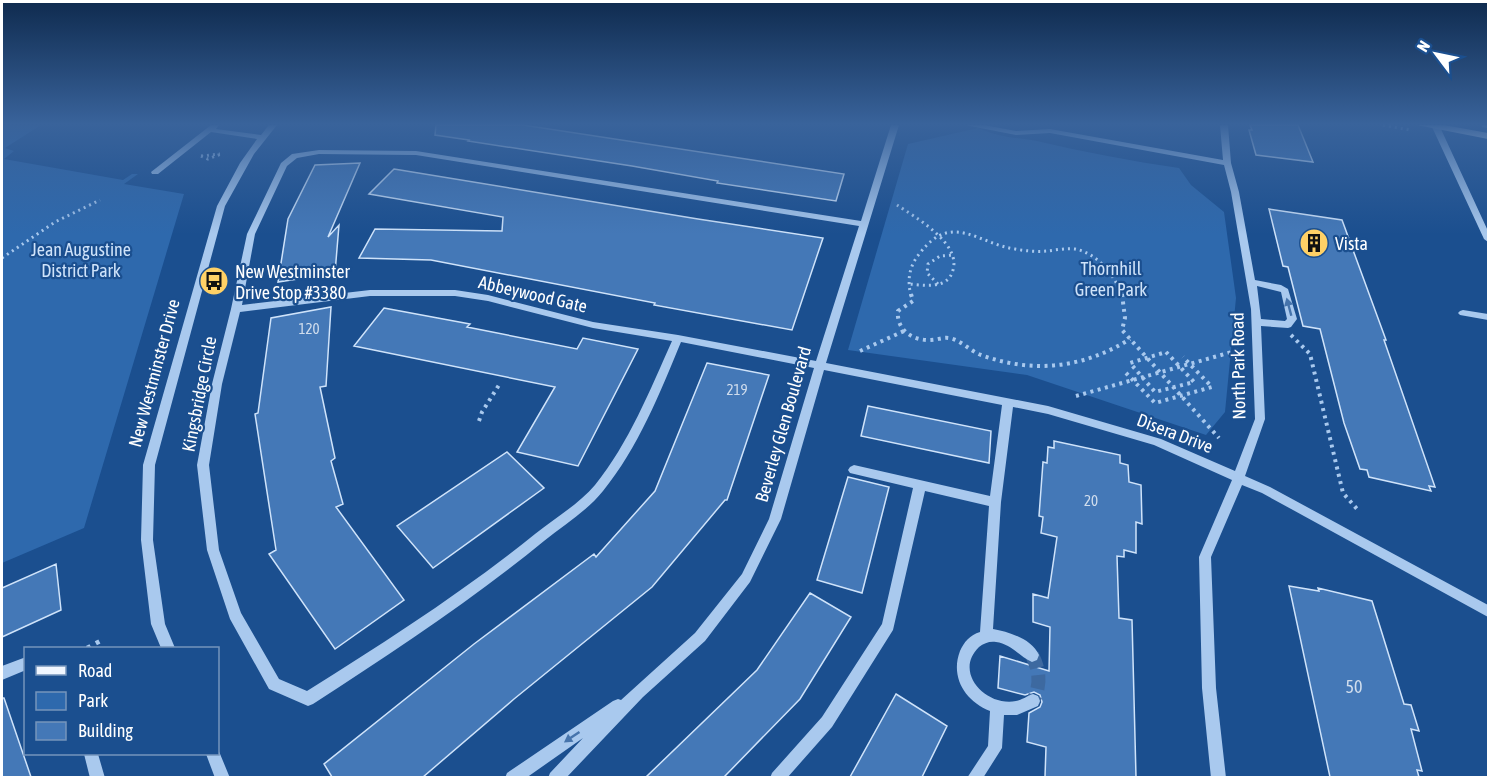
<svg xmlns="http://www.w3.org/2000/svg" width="1490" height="779" viewBox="0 0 1490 779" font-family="'Asap Condensed',sans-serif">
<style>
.green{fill:#2e69ad}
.building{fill:#4478b7;stroke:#cfe3fa;stroke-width:1.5}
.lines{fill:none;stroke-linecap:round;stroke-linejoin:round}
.minor-tunnel{stroke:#3d69a0;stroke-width:14;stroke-dasharray:14 7;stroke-linecap:butt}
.path-far2{stroke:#a9c9ee;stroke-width:3;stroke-dasharray:2 4;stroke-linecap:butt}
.path-far1{stroke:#a9c9ee;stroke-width:4;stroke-dasharray:3 4.5;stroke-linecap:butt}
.path{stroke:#a9c9ee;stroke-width:4.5;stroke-dasharray:4 6;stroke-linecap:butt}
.minor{fill:#a9c9ee;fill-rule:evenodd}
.major{fill:#f0f6ff;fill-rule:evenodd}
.oneway{fill:#4674ac}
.labels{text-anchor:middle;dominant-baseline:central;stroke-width:4.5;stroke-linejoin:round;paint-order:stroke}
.number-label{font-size:15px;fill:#d0dded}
.poi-label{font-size:18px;fill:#fff;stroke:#1b4f8f;text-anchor:start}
.park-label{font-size:18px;fill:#cfe3fa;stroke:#1b4f8f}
.street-label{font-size:18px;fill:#fff;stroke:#1b4f8f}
.near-number-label{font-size:18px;fill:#d0dded}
</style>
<rect width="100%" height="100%" fill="#1b4f8f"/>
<!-- green -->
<path class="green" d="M2 125H41L5 148 14 151 4 159 123 180 132 174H138L124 184 184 194 84 528 2 563Z
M978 128C1000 138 1014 137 1037 141 1084 152 1131 161 1179 168L1191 185 1224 212 1236 298 1225 412 1206 435 1027 375 848 350 908 144Z"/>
<!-- building -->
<path class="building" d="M436 125H523L844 174 836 201 717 183 718 181 632 166 468 141 469 140 435 135Z
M1250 125H1298L1313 162 1256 155 1249 130H1252Z
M360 163 328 237 339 225 335 273 278 282 288 219 315 165Z
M394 169 698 219 823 238 792 330 654 305 655 303 431 260 359 258 375 229 502 231 503 217 369 194Z
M1269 209 1342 220 1386 340H1384L1435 487 1429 486 1431 491 1369 477 1367 470 1360 469 1344 423 1320 329 1303 326 1288 267 1283 266Z
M331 307 326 386 320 387 335 458 331 461 343 504 336 507 404 600 335 649 269 554 276 550 255 414 258 413 271 318Z
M384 308 470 324 467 327 577 349 583 338 638 349 578 466 517 452 555 387 354 346Z
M707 363 769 375 727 500H725L652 587 514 699 423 777H332L324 764 474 644 594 554 596 557 655 491Z
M868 406 991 431 989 463 861 436Z
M1054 441 1120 455V463L1128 465 1129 482 1141 485 1142 524 1136 522V553L1124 550V557L1117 556 1119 618 1132 620 1136 777H1045L1046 747 1027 742 1029 713 1040 707 1042 702 1040 695 1034 692 1025 695 998 688 1000 656 1049 671 1050 627 1033 622V594L1048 598 1057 537 1041 533 1043 517 1039 516 1043 462 1047 463 1048 447 1054 448Z
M507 452 544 488 433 568 397 526Z
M848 477 889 487 862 593 817 580Z
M56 564 61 610 2 637V588Z
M1289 586 1319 591 1318 588 1372 601 1404 704 1411 705 1419 731 1411 729 1422 771 1417 770 1419 777H1330Z
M810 593 851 617 800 699 724 777H646L757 670Z
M896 694 947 726 922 777H850Z
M2 698H4L31 777H2Z"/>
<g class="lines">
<!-- minor-tunnel -->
<path class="minor-tunnel" d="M1032 655C1040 671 1041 685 1033 701"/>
<!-- path-far2 -->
<path class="path-far2" d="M1383 125 1411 130
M201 156 208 159 221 154
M201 156 220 154
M897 205C915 217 961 243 953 270 948 290 924 285 908 284
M2 258 55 222 100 200
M938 284 927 273 928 264 940 256 954 255
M911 296C907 280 909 266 920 253 952 211 978 244 1015 249 1026 251 1037 252 1047 251 1056 250 1066 248 1075 249 1097 253 1115 275 1122 296"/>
<!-- path-far1 -->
<path class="path-far1" d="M911 294 913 301 898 311C896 330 913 341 931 340 937 340 943 337 949 338 961 340 970 351 981 355 1033 374 1084 368 1130 339
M1122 294 1125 318 1122 330 1219 438
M1291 335 1310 354 1343 493 1357 509
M860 351 904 331
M1166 352 1194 382 1155 392 1130 363Z
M1126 373 1155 403 1212 387 1183 357
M1076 396 1239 350
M479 421 482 412 499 385"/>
<!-- path -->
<path class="path" d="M87 648 104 639"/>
<!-- minor -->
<path class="minor" d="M211 125H219L216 129 261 135 269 125H277L254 154 225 206 155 465 153 540 165 624 175 648H161L151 624 141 540 143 465 217 206 240 163 257 139 211 132 158 174H152L151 172Z
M891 125H899L826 363 1048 406 1161 439 1235 471 1255 419 1251 309 1231 192 1224 165 1050 133 1016 135 965 125H984L1016 131 1050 129 1223 160 1220 125H1228L1231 163 1239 192 1255 280 1281 285 1288 289 1297 319 1291 327 1288 328 1261 326 1265 419 1245 476 1270 487 1488 605V617L1262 493 1242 485 1211 557 1216 688 1226 778H1211L1202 688 1199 557 1232 480 1154 445 1048 414 1013 407 1001 502 993 629C1009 632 1032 639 1039 655L1037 660 1032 662C1019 656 1011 644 996 642 990 641 984 643 979 647 953 672 986 707 1016 701 1022 700 1027 696 1033 694L1038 696 1040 701 1038 706 1017 715H1004L1002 748 983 778H967L988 746 990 711C965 701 950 677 960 651 964 642 970 635 980 632L989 506 925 491 893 630 832 727 787 778H770L772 773 822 717 882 624 913 488 850 473 848 470 850 467 854 465 990 496 1002 405 824 370 781 519 750 582 705 641 643 697 566 778H548L550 773 583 738 526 778H505L507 773 613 701 618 699 621 700 695 633 742 574 769 519 814 368 681 342C660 393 638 448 603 491 587 511 564 525 544 541 471 601 392 653 313 704L308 706 269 689 230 619 207 550 197 465 212 384 231 309 247 234 281 163 292 154 319 150 416 151 861 221ZM319 154 416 155 859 226 816 361 678 335 593 322 488 295 455 290H370L242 305 255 234 287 166 297 158ZM1257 286 1281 292 1287 319 1285 321 1261 319ZM370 296H455L488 301 593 328 672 341C650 390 629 443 595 485 579 504 555 518 535 534 463 592 385 642 307 691L279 679 241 613 219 550 209 465 222 384 240 312Z
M1433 125 1440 127 1488 231V242L1484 239 1432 127Z
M1482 125H1488V128L1482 127Z
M1463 310 1488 314V320L1460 315 1458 313 1460 311Z
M26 657V670L2 680V666Z
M218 749 230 778H215L206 754H218Z
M84 754H98L105 778H90Z"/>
<!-- major -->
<path class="major" d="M1417 125H1444L1488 133V139Z"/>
</g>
<!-- one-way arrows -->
<defs><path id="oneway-solid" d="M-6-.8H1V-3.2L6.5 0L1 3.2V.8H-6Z" transform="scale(1.5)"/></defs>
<g class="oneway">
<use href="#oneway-solid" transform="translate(1289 307) rotate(-105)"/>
<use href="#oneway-solid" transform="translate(572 737) rotate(146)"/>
</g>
<!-- sky -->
<linearGradient id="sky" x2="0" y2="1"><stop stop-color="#0f2b4f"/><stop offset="0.53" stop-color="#39639b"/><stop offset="1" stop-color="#39639b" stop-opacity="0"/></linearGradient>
<rect width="1490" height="234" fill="url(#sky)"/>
<!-- icons -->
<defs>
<g id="building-disc" transform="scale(1.5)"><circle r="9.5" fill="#ffd166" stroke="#1b4f8f"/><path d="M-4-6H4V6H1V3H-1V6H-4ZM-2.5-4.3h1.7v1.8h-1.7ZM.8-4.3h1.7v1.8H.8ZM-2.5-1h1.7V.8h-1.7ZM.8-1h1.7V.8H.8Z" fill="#111"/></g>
<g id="bus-disc" transform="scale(1.5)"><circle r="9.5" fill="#ffd166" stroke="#1b4f8f"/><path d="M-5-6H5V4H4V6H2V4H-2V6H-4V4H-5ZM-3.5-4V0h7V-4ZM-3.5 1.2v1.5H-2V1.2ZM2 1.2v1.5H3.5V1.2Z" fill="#111"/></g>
</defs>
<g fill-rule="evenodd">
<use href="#building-disc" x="1314" y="243"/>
<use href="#bus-disc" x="214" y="281"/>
</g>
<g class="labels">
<!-- number labels -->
<g class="number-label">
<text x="309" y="328">120</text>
<text x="737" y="389">219</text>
<text x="1091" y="500">20</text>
</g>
<!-- poi labels -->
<g class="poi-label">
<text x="1335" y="243">Vista</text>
<text x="235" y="271">New Westminster<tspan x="235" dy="21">Drive Stop #3380</tspan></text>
</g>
<!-- park labels -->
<g class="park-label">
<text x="81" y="249">Jean Augustine<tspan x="81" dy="21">District Park</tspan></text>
<text x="1111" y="268">Thornhill<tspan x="1111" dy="21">Green Park</tspan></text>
</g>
<!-- street labels -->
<g class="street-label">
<text transform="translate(533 294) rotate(13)">Abbeywood Gate</text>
<text transform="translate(1238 366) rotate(-91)">North Park Road</text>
<text transform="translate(154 373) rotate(-75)">New Westminster Drive</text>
<text transform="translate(199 394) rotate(-79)">Kingsbridge Circle</text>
<text transform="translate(783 424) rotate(-74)">Beverley Glen Boulevard</text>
<text transform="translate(1175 433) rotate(21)">Disera Drive</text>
</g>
<!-- near-number labels -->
<g class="near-number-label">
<text x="1354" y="686">50</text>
</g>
</g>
<!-- border -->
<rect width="1490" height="779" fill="none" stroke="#ffffff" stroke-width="6"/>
<!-- legend -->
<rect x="24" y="647" width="195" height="108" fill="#1b4f8f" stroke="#7695bc" stroke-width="1.5"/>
<rect x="36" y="666" width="30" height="9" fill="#f0f6ff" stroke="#7695bc" stroke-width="1.5"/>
<text x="78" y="677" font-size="18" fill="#ffffff">Road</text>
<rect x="36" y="692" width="30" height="18" fill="#2e69ad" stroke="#7695bc" stroke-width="1.5"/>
<text x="78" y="707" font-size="18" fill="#ffffff">Park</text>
<rect x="36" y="722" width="30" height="18" fill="#4478b7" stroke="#7695bc" stroke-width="1.5"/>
<text x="78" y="737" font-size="18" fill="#ffffff">Building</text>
<!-- north arrow -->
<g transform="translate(1436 54) rotate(302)" stroke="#1b4f8f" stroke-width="4.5" paint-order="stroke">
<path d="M0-4.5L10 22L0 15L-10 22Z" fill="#ffffff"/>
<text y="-9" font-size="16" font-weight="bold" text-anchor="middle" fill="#ffffff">N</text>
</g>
</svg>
